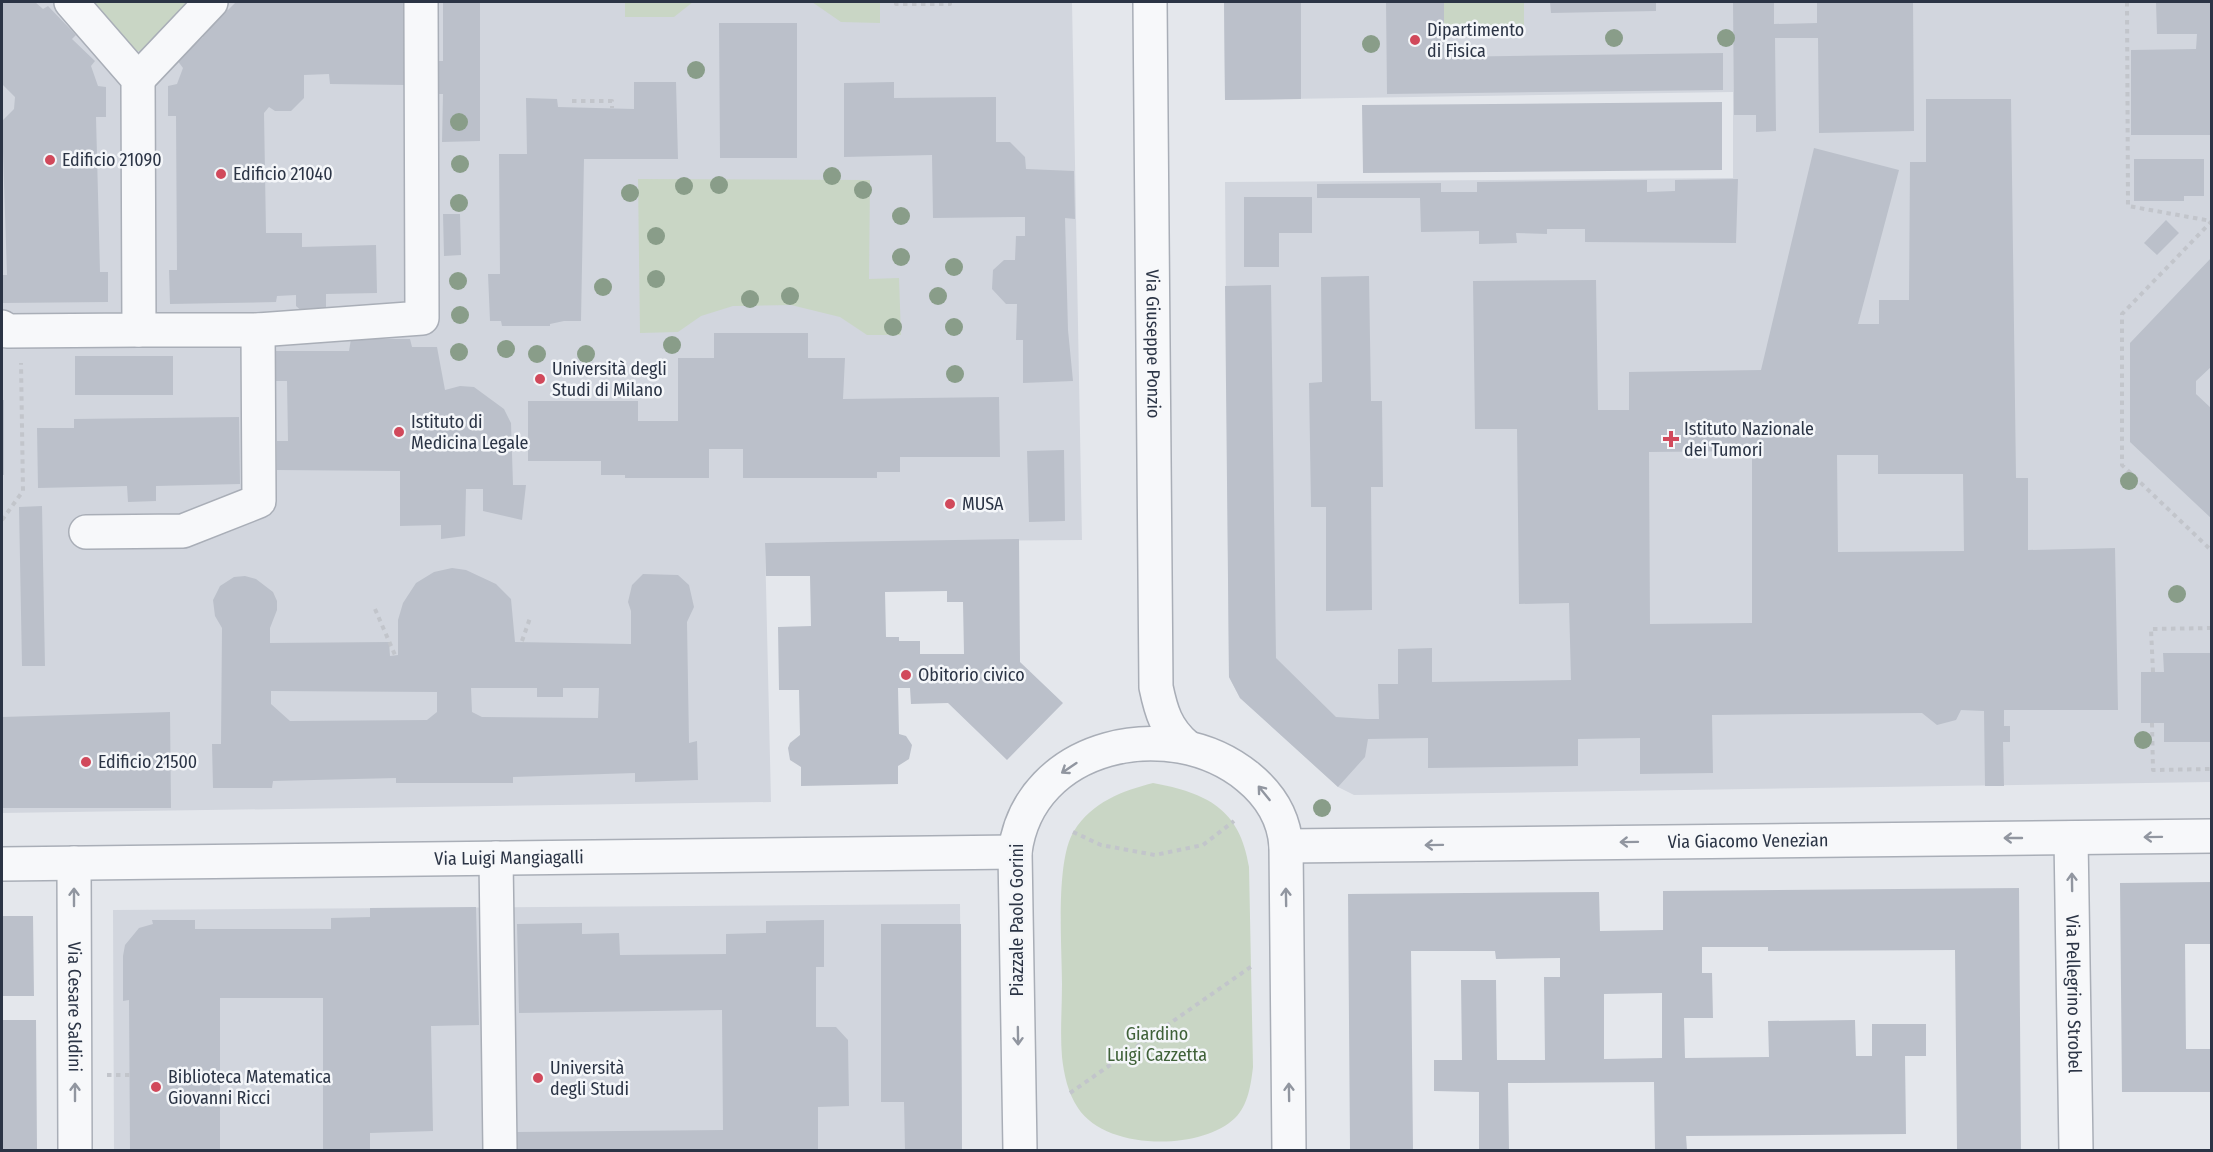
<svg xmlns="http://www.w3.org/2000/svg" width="2213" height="1152" viewBox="0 0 2213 1152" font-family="'Fira Sans Condensed',sans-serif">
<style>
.built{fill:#d2d6de}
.green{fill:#c9d6c5}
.building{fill:#bbc0ca;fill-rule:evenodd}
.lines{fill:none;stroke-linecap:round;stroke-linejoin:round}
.minor-casing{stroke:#a9aeb7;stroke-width:36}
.path{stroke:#c2c5cb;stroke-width:4;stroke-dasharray:4.5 4.5;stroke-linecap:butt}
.minor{stroke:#f7f8fa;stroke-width:33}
.tree{fill:#899d89}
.oneway{stroke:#9196a0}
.poi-dot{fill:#d1495b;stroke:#f4f6f9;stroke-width:2}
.labels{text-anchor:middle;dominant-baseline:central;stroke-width:5;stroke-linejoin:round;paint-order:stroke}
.poi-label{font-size:18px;fill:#2b3445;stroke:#f4f6f9;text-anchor:start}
.street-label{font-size:18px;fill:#2b3445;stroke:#f4f6f9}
.park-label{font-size:18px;fill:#3f6138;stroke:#f4f6f9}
</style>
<rect width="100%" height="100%" fill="#e4e7ec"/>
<!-- built -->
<path class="built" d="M2 2H1072L1082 540 765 543 771 802 2 813Z
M1224 2H2211V782L1354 795 1338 787 1240 698 1229 677 1225 182 1733 178V92L1225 100Z
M960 904 962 1150H114L113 910Z"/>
<!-- green -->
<path class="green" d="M84 2H195L171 40 136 52 103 35Z
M625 2H693L674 17H625Z
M812 2H880V23L841 22Z
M1444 2H1524V25L1444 26Z
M638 179 870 180 869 279 899 278 901 335H867L840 317 791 305 733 306 701 316 678 332 640 333Z
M1153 783C1207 793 1240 809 1249 867L1253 1067C1251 1084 1248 1106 1235 1118 1201 1151 1106 1151 1078 1108 1068 1093 1064 1075 1062 1057 1060 1033 1062 1008 1062 984 1062 947 1055 861 1074 831 1092 802 1122 791 1153 783Z"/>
<!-- building -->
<path class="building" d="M2 2H35L43 9 48 6 76 35 72 39 95 61 91 66 98 86 106 87V117H96L100 272H108V302L2 303V275H7L2 121 14 109 15 97 2 84Z
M236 2H405L406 85 330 84 329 74 304 75V98L291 111H275L269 107 264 113 266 233H302V247L376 245 377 293 326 294V312H303L296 306V295L277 296 276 302 170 304 169 270H177L176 116H168V86L177 84 183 68 177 60 203 37 197 32 222 5 228 10Z
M443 2H480V141L442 142 443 94H431V61H443Z
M1224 2H1301V99L1225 100Z
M1386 2H1444V57L1723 53V90L1387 94Z
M1550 2H1656V11L1551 13Z
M1733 2H1774V24L1817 23V2H1913L1914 131 1819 133 1818 38H1775L1776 131 1756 132V115H1734Z
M2156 2H2212V135H2131V50L2196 49 2197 34H2157Z
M719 23H797V158H720Z
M634 82H676L678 159H584L581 321H564L550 324V326H502L501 321H490L488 274H500L499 154H527L526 98 557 99 558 107 634 109Z
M894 82V98L996 97V142H1010L1025 157 1026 169 1074 171 1075 219 1065 218 1068 330 1073 381 1023 383V340H1016L1017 304H1006L992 289 993 270 1004 260H1015L1016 236H1025V217L933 218 932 155 844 157V83Z
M1926 99H2011L2016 478H2028V550L2115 548 2118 710H2004V726H2010V742H2003L2004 786H1985L1984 711 1961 710 1956 720 1937 725 1922 713 1712 715 1713 773 1640 774V738L1578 739V766L1428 768V738L1368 739 1365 757 1338 787 1240 698 1229 677 1225 286 1271 285 1276 658 1336 717 1367 719H1379L1378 684H1398V649L1432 648V682L1571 680 1569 603 1519 604 1517 429H1475L1473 281 1596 280 1598 410H1629V372L1761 370 1814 148 1899 170 1858 324H1879V300H1909L1910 162H1926ZM1752 451V623L1650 624 1649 452ZM1837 455H1878V474H1963L1964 551 1838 552Z
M1722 102V170L1363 173 1362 105Z
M2134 159H2204V196H2184V201H2134Z
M1738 179 1736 243 1585 242V229H1547V234L1516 233 1517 243 1479 244V231L1421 232 1420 198H1317V184L1441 183V192H1477V182L1647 180V192L1675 191V180Z
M1244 197H1312V233H1279V267H1244Z
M443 214H460L461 255 444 256Z
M2166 220 2179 233 2157 255 2144 243Z
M2212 257V366L2196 381V394L2212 409V519L2130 442V343Z
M1369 276 1371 401H1382L1383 487H1371L1372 610 1326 611V507H1311L1309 383 1322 382 1321 277Z
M714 333H808V358H845L843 399 999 397 1000 457H900V472H877V478H743V449H709V478H625V475H601V461H528V401H638V421H678V358H714Z
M351 339H410L412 347H437L445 390 460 386 474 387 504 409 511 423 513 485H526L522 520 483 511V489H466L465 536 441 539V525L400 526V471L277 470V441H288L287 381H276V351H349Z
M75 356H173V395H75Z
M2 400H4V475H2Z
M239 417 240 484 156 486V501L128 502 127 486 38 488 37 428H74V419Z
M1064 450 1065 521 1029 522 1027 451Z
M42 506 45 666H22L19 507Z
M1019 539 1020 662 1063 703 1007 760 948 703 911 704 910 688H898L899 734 906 736 912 745 909 759 898 766V784L801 786V767L790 760 788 748 790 743 800 735 799 690H779L778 627 811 626 810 576H766L765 543ZM947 591V602H963L964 654H920V641H899V637H886L885 592Z
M452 568 466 570 496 584 511 599 515 642 631 644V611L628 602 632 585 643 574 678 575 689 585 694 607 687 622 689 743 697 741 698 780 635 782V773L513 777V783H396V778L273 781 272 788H213L212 744H221L222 628 215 616 213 600 220 586 234 577 245 576 256 579 273 592 277 601V610L270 628V643L389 642 390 656 398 655V620L403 603 416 583 434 572ZM471 688H537V697H563V688H599L598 718 482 717 472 712ZM271 691 437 692V712L427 720 290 721 271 704Z
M2163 653H2212V742H2164V723H2141V672H2164Z
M170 712 171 808H2V717Z
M2212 882V944H2185L2186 1049H2212V1092H2122L2120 883Z
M2019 888 2021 1150H1957L1955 950 1768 951V947H1702V973H1712L1713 1018H1684L1685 1058 1769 1057 1768 1021 1855 1020 1856 1056H1872V1024H1926V1056H1905L1906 1134 1686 1136 1687 1150H1655L1654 1082 1508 1083 1509 1150H1479V1092L1434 1091V1060H1462L1461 980H1496L1497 1060H1545L1544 977H1560V958L1496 959 1495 951H1411L1413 1150H1350L1348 894 1599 892 1600 931 1663 930V891ZM1662 993V1058L1604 1059V994Z
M476 907 479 1025 431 1026 433 1131 370 1133V1150H323V998H220V1150H130L129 1000 123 1001V956L125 945 139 928 153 924 152 920H195V929H331V918L370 917V908Z
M2 916H33L34 996H2Z
M824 920V967H816V1027H836L848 1040 849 1106 818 1107V1150H518L517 1132 723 1130 722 1010 519 1013 517 924 582 923V934L619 933 620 955 726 954V934L766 933V921Z
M881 924H961L962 1150H905L904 1102H881Z
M2 1020H36L37 1150H2Z"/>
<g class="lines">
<!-- minor casing -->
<g class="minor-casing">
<g id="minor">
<path id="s1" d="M1150 2 1156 687C1161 711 1166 729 1186 746"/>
<path d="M138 79 211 2"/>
<path d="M2 327 7 331 139 330 138 79 71 2"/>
<path d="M139 330H258L422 318 421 2"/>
<path d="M86 532 183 531 259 501 258 330"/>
<path id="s2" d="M2071 838 2076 1150"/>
<path id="s3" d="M1286 846 2212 836"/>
<path d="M496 858 500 1150"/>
<path id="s4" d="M74 863 75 1150"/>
<path id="s5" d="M2 864 1015 852"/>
<path d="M1020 1150 1015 852C1029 743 1170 713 1248 777 1270 795 1284 817 1286 846L1289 1150"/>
</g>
</g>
<!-- path -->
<path class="path" d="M896 2V4H950V2
M2127 2 2128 206 2211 221
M572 101H612V108
M2212 221 2122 314V465L2212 551
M2 520 23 491 21 363
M375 609 395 655
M522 641 530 618
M2153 672 2151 629 2212 628
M2152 723 2153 770 2212 769
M1073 832 1101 845 1155 855 1203 845 1234 821
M107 1075H130
M220 1080H230
M1070 1093 1252 966"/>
<!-- minor -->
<use href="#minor" class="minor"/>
</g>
<!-- trees -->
<g class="tree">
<circle cx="1614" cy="38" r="9"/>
<circle cx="1726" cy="38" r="9"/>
<circle cx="1371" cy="44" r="9"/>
<circle cx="696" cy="70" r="9"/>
<circle cx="459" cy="122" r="9"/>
<circle cx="460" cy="164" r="9"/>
<circle cx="832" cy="176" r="9"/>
<circle cx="719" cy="185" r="9"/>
<circle cx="684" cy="186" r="9"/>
<circle cx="863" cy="190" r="9"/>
<circle cx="630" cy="193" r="9"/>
<circle cx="459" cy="203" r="9"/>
<circle cx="901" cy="216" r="9"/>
<circle cx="656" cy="236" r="9"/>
<circle cx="901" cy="257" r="9"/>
<circle cx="954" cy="267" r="9"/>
<circle cx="656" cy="279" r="9"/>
<circle cx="458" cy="281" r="9"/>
<circle cx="603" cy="287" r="9"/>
<circle cx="790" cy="296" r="9"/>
<circle cx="938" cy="296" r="9"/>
<circle cx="750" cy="299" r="9"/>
<circle cx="460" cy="315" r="9"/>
<circle cx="893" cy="327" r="9"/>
<circle cx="954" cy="327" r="9"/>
<circle cx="672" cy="345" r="9"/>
<circle cx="506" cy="349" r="9"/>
<circle cx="459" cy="352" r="9"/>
<circle cx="537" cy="354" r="9"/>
<circle cx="586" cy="354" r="9"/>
<circle cx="955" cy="374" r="9"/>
<circle cx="2129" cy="481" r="9"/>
<circle cx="2177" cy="594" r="9"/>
<circle cx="2143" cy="740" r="9"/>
<circle cx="1322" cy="808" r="9"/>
</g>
<!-- one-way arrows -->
<defs><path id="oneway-shaft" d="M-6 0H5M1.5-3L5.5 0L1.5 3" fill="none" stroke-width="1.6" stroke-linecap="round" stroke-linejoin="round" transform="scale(1.5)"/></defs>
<g class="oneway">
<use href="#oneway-shaft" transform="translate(1069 768) rotate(146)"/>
<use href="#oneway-shaft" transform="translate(1264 793) rotate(-129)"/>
<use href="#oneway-shaft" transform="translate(2153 837) rotate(179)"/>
<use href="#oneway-shaft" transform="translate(2013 838) rotate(180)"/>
<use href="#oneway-shaft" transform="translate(1629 842) rotate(179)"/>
<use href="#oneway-shaft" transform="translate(1434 845) rotate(179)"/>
<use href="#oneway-shaft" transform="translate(2072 882) rotate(-91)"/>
<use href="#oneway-shaft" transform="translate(74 897) rotate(-90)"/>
<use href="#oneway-shaft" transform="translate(1286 897) rotate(-91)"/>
<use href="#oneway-shaft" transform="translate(1018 1036) rotate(89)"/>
<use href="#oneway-shaft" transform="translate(75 1092) rotate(-90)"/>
<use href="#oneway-shaft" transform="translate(1289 1092) rotate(-91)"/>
</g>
<!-- markers -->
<g class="poi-dot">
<circle cx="1415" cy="40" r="6"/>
<circle cx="50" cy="160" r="6"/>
<circle cx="221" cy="174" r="6"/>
<circle cx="540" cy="379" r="6"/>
<circle cx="399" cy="432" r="6"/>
<path d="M1668 430h6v6h6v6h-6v6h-6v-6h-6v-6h6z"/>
<circle cx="950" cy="504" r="6"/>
<circle cx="906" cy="675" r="6"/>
<circle cx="86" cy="762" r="6"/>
<circle cx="538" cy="1078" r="6"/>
<circle cx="156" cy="1087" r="6"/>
</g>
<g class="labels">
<!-- poi labels -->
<g class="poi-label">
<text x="1427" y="30">Dipartimento<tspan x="1427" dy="21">di Fisica</tspan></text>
<text x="62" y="160">Edificio 21090</text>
<text x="233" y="174">Edificio 21040</text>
<text x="552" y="369">Università degli<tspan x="552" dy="21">Studi di Milano</tspan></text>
<text x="411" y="422">Istituto di<tspan x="411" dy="21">Medicina Legale</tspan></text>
<text x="1684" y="429">Istituto Nazionale<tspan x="1684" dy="21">dei Tumori</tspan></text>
<text x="962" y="504">MUSA</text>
<text x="918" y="675">Obitorio civico</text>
<text x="98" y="762">Edificio 21500</text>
<text x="550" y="1068">Università<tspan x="550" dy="21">degli Studi</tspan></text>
<text x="168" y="1077">Biblioteca Matematica<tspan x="168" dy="21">Giovanni Ricci</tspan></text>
</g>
<!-- street labels -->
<g class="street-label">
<text stroke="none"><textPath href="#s1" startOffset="342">Via Giuseppe Ponzio</textPath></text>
<text stroke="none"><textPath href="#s3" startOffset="462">Via Giacomo Venezian</textPath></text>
<text stroke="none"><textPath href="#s5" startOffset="507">Via Luigi Mangiagalli</textPath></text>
<text transform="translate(1017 920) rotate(-90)">Piazzale Paolo Gorini</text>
<text stroke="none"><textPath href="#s2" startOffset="156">Via Pellegrino Strobel</textPath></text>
<text stroke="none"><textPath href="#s4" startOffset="144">Via Cesare Saldini</textPath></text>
</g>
<!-- park labels -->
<g class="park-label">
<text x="1157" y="1034">Giardino<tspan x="1157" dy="21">Luigi Cazzetta</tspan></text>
</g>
</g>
<!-- border -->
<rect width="2213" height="1152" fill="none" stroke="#2b3445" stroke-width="6"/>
</svg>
